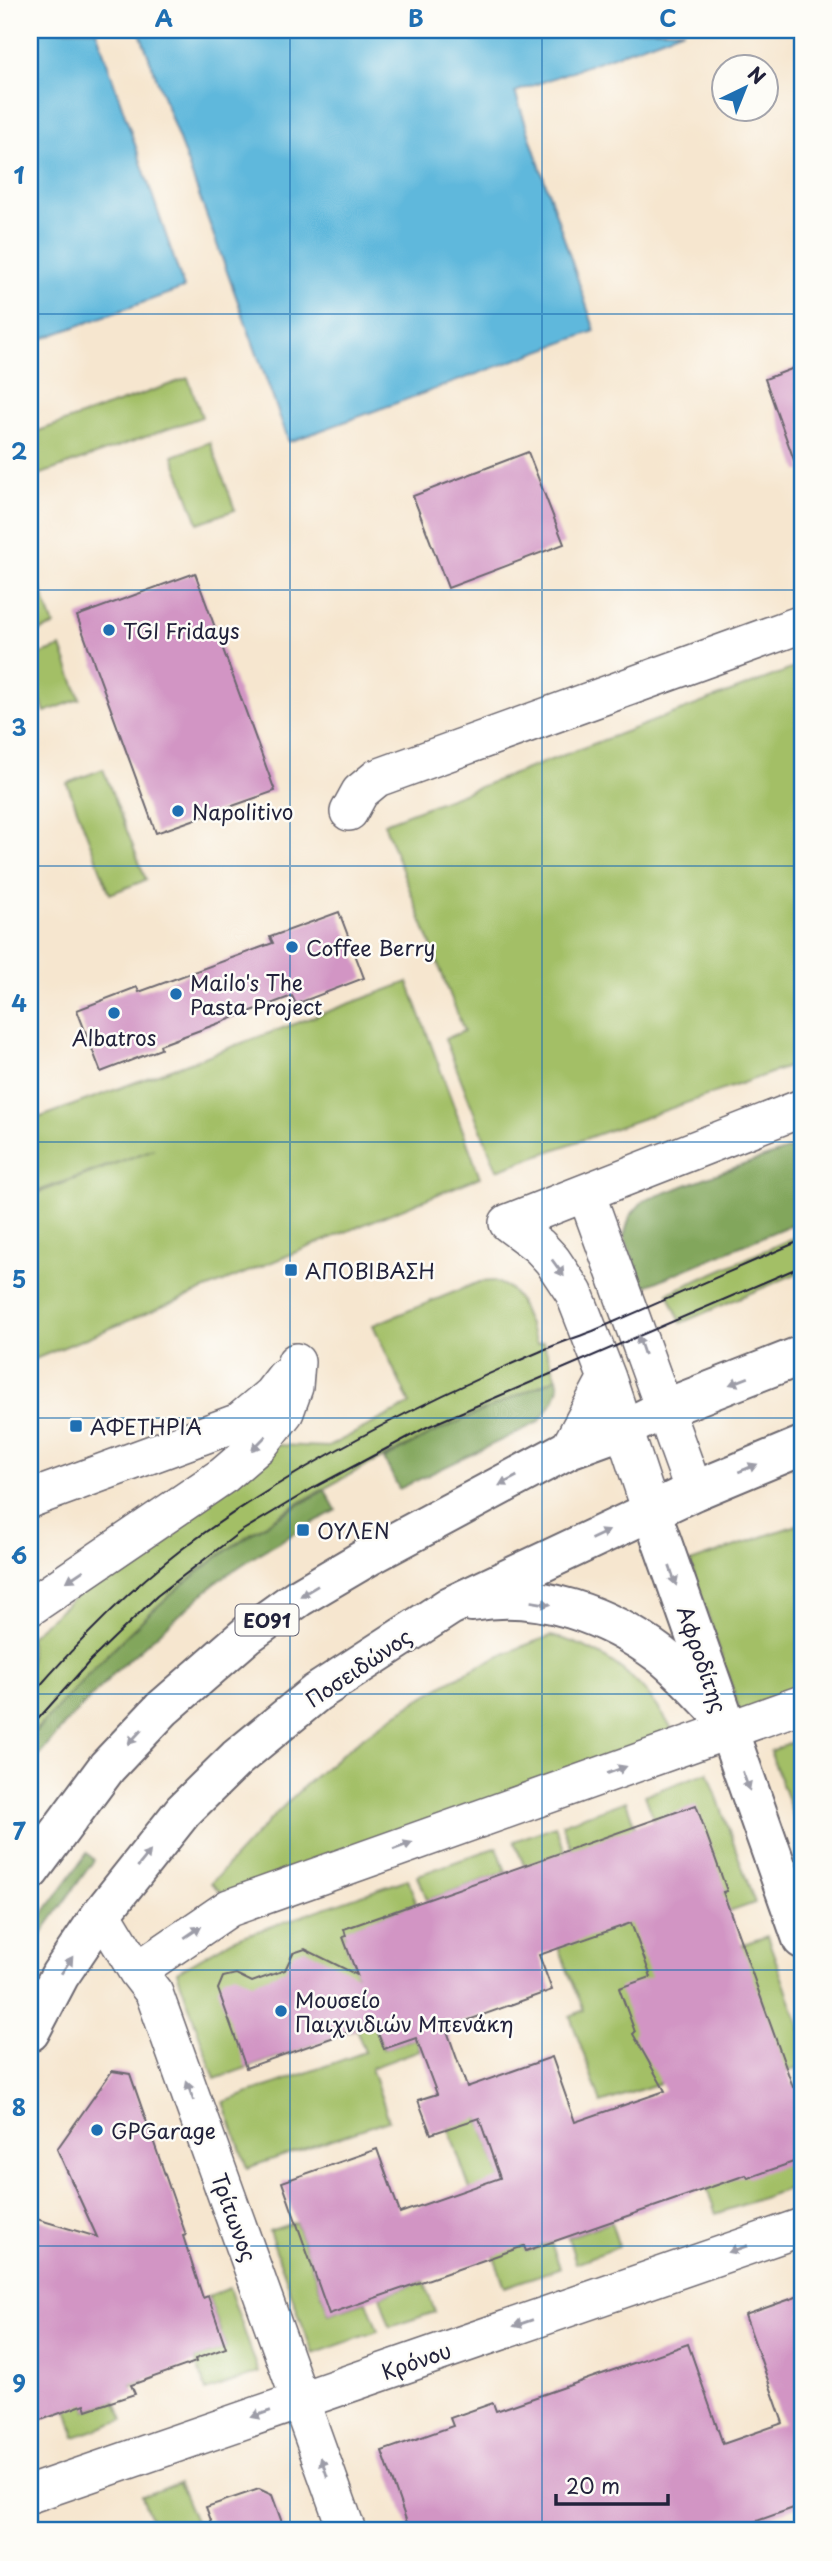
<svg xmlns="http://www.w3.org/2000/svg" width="832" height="2561" viewBox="0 0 832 2561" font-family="'Playpen Sans',sans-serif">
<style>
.green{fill:#a3bf66;stroke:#627050;stroke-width:2}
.forest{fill:#82a65b;stroke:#52644b;stroke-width:2}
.water{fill:#5eb8dc;stroke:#406d8c;stroke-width:2}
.building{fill:#d295c4;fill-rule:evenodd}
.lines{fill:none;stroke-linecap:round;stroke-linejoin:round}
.street-casing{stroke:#6c676f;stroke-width:40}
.secondary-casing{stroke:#6c676f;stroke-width:42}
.highway-casing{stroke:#6c676f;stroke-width:42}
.street{stroke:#fff;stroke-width:37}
.secondary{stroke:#fff;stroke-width:38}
.highway{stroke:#fff;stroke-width:38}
.tram{stroke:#22223b;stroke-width:2}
.oneway{fill:#9c9ca7}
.grid{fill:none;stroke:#1f6fb2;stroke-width:2;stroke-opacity:0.55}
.poi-dot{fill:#1f6fb2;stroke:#fdfcf7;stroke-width:2.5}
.labels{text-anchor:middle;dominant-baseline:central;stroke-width:5;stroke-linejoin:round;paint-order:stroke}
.shield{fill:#fdfcf7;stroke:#646373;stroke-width:2}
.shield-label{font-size:19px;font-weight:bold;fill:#22223b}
.poi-label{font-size:21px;fill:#22223b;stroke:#fdfcf7;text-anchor:start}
.street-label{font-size:21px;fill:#22223b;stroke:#fdfcf7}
.neatline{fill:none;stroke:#1f6fb2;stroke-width:2.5}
.grid-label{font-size:23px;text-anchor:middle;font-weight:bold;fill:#1f6fb2}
</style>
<rect width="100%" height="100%" fill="#fdfcf7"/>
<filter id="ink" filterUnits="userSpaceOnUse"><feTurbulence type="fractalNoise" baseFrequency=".0143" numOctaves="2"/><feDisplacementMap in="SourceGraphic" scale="14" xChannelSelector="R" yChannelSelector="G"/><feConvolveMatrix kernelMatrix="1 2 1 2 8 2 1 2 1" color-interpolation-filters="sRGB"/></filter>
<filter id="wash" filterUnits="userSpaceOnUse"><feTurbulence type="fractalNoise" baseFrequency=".00686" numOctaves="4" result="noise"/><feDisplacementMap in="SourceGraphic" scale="28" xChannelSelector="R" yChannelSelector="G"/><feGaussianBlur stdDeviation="1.57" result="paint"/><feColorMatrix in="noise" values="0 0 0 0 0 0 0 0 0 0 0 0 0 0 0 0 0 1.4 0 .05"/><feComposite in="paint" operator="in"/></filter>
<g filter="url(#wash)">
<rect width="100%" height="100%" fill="#f6e6cf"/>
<!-- green -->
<path class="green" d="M188 378 202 417 30 478V434Z
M210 442 235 510 198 523 173 456Z
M30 560 54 626 30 635Z
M61 647 80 699 45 712 30 669V658Z
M802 665V1062L497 1170 445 1039 464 1031 384 823Z
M103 769 146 880 110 894 67 783Z
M408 982 480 1177 30 1361V1196L154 1149 30 1194V1121Z
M802 1234V1271L681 1323 668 1293Z
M494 1281 509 1288 518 1299 537 1344 543 1342 557 1378C450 1425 340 1472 244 1538 162 1593 95 1665 30 1737V1636L84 1589 278 1445 328 1447 410 1404 373 1325 479 1282Z
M802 1523V1695L741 1715 690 1562Z
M551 1636C609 1649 650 1686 677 1739L225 1896 211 1883C244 1848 276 1811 312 1779 379 1720 466 1664 551 1636Z
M802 1739V1840L770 1751Z
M708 1772 755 1903 698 1923 678 1967 767 1936 802 2033V2066L745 2086 751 2102 802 2084V2184L716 2214 669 2080 601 2103 570 2016 584 2010 514 1841 555 1826 565 1851 572 1849 562 1824 626 1801 635 1827 693 1903 727 1891 654 1820 645 1795Z
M497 1847 506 1872 427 1900 418 1875Z
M408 1879 416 1904 344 1930 346 1936 344 1937 383 2049 416 2038 420 2050 371 2068 389 2120 247 2168 224 2102 365 2052 356 2029 215 2079 177 1972 232 1940Z
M474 2104 526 2251 551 2243 560 2268 505 2287 444 2116Z
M296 2222 329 2314 367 2301 378 2331 313 2354 269 2231Z
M611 2222 619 2247 576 2263 568 2237Z
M424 2281 435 2312 390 2327 380 2296Z
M229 2288 259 2373 206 2391 195 2359 226 2348 208 2296Z
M110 2300 118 2307 144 2382 132 2387 109 2317 70 2331 87 2410 115 2400 123 2420 75 2437 48 2340 30 2346V2332Z
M179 2483 199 2531H156L142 2496Z"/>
<!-- forest -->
<path class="forest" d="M802 1145V1220L644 1287 624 1236 630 1216 643 1201 710 1176Z
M557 1378 559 1387 555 1399 539 1422 399 1489 384 1459 431 1434Z
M325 1490 336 1510 263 1551 219 1580 118 1669 65 1724 30 1767V1738C95 1665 161 1595 242 1540 268 1521 297 1506 325 1490Z
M87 1853 94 1860 47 1926 30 1955V1932Z"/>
<!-- water -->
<path class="water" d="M30 30H96L184 288 30 343Z
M139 30H684L515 92 595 331 289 442Z"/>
<g id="blocks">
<!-- building -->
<path class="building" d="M802 365V471H798L765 379Z
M528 452 564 544 448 588 413 496Z
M195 573 275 791 156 833 77 616Z
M339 912 364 978 296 1004 292 996 160 1045 161 1049 101 1072 77 1010 137 987 139 992 273 943 270 937Z
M696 1805 727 1891 723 1892 793 2087 802 2084V2159L748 2178 746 2175 526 2251 524 2246 329 2314 282 2182 377 2149 400 2213 500 2178 479 2118 431 2134 418 2100 437 2094 416 2038 384 2049 374 2023 246 2068 218 1989 223 1977 236 1974 252 1982 285 1970 293 1953 305 1949 357 1975 343 1937 346 1936 344 1929ZM631 1923 651 1977 619 1988 635 2032 633 2034 665 2091 575 2122 552 2057 467 2087 446 2028 552 1990 539 1955Z
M112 2071 130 2074 186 2235 183 2236 203 2298 208 2296 226 2348 195 2359 196 2362 131 2385 135 2394 87 2410 85 2404 30 2424V2217L97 2237 57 2149Z
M802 2295V2505L751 2523 754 2531H410L382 2451 453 2426 450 2418 493 2403 496 2411 688 2344 723 2444 783 2423 745 2315Z
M259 2489 272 2495 285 2531H215L206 2507Z"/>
</g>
</g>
<g filter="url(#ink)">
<use href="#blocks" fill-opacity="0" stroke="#6c676f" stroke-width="2"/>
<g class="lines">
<!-- street casing -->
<g class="street-casing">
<path id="street" d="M349 812 360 792 377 778 802 624
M586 1193 694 1491
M508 1223 539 1246 552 1260 574 1293 607 1378 651 1511
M508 1223 802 1108
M569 1449 607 1378
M30 1499 239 1422 271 1395 285 1377
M30 1607 224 1475 260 1444 285 1412 294 1387 296 1362
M102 1913 137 1971 154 1993 347 2531
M137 1971 229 1908 802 1704
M30 2494 802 2227"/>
</g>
<!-- secondary casing -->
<g class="secondary-casing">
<path id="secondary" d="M651 1511 802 1939"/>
</g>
<!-- highway casing -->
<g class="highway-casing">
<path id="highway" d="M472 1602C538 1589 609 1616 661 1655 683 1672 703 1696 723 1716
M30 1871 107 1767 162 1709 248 1634 298 1598 371 1555 569 1449 624 1429 664 1409 802 1355
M30 2032 60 1975 102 1913 183 1811 237 1758 316 1693 450 1606 694 1491 802 1446"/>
</g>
<!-- street -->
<use href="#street" class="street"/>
<!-- secondary -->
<use href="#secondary" class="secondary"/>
<!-- highway -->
<use href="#highway" class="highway"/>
<!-- tram -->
<path class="tram" d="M30 1697C76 1644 126 1592 182 1549 291 1468 414 1405 539 1352 556 1344 575 1338 593 1331 663 1301 733 1270 802 1240
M30 1728 90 1661 157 1596 240 1532 313 1488 427 1427 802 1266"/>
</g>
<!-- one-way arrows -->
<defs><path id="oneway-solid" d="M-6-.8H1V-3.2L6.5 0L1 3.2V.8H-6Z" transform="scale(1.75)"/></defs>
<g class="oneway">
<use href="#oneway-solid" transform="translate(558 1268) rotate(54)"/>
<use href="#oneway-solid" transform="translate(641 1345) rotate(-109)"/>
<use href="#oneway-solid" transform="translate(739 1381) rotate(159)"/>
<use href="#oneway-solid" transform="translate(259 1443) rotate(134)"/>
<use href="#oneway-solid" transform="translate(748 1468) rotate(-22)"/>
<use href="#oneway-solid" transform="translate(508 1481) rotate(152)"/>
<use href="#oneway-solid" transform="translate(600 1535) rotate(-25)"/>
<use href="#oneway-solid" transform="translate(75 1576) rotate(146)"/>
<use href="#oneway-solid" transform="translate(673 1576) rotate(71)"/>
<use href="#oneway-solid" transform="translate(309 1591) rotate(149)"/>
<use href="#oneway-solid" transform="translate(541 1603) rotate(9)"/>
<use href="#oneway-solid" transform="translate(135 1737) rotate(133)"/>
<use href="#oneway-solid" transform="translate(617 1770) rotate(-20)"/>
<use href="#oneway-solid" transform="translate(746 1781) rotate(70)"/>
<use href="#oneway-solid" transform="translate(403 1846) rotate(-20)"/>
<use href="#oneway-solid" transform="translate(144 1859) rotate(-51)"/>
<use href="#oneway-solid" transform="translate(193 1932) rotate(-34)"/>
<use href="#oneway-solid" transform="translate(67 1965) rotate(-56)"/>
<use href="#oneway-solid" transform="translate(190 2091) rotate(-110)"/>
<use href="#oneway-solid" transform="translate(738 2249) rotate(161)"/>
<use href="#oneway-solid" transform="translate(523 2323) rotate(161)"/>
<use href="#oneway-solid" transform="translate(261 2414) rotate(161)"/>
<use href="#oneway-solid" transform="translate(324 2467) rotate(-109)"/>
</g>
</g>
<!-- grid -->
<path class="grid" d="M290 30V2531M542 30V2531M30 314H802M30 590H802M30 866H802M30 1142H802M30 1418H802M30 1694H802M30 1970H802M30 2246H802"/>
<!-- markers -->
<g class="poi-dot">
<circle cx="109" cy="630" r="7"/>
<circle cx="178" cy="811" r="7"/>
<circle cx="292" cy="947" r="7"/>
<circle cx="176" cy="994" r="7"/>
<circle cx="114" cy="1013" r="7"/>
<rect x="284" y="1263" width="14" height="14" rx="3.5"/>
<rect x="69" y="1419" width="14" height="14" rx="3.5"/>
<rect x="296" y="1523" width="14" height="14" rx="3.5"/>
<circle cx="281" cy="2011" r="7"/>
<circle cx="97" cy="2130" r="7"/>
</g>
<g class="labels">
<!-- shield labels -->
<rect class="shield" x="235.5" y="1604.5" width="63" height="31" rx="5"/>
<g class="shield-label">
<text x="267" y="1620">ΕΟ91</text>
</g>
<!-- poi labels -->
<g class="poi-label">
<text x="123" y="630">TGI Fridays</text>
<text x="192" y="811">Napolitivo</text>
<text x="306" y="947">Coffee Berry</text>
<text x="190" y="982">Mailo's The<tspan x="190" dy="24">Pasta Project</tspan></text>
<text x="114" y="1037" text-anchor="middle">Albatros</text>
<text x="305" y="1270">ΑΠΟΒΙΒΑΣΗ</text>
<text x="90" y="1426">ΑΦΕΤΗΡΙΑ</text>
<text x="317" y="1530">ΟΥΛΕΝ</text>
<text x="295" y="1999">Μουσείο<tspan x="295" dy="24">Παιχνιδιών Μπενάκη</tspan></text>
<text x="111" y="2130">GPGarage</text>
</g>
<!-- street labels -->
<g class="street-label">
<text transform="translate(703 1659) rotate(71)">Αφροδίτης</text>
<text transform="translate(358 1667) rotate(-34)">Ποσειδώνος</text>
<text transform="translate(235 2217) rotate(70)">Τρίτωνος</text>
<text transform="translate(416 2360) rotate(-19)">Κρόνου</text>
</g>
</g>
<!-- margin -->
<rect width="832" height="2561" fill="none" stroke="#fdfcf7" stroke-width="77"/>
<!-- north arrow -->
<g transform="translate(745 88) rotate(43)"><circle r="33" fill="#fdfcf7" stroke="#a5a5ac" stroke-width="2"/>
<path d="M0-5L12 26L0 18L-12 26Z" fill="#1f6fb2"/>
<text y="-10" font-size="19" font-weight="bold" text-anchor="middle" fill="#22223b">N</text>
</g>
<!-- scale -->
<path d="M556 2494v10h112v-10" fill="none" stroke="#22223b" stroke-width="3.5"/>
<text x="566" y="2494" font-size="21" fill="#22223b" stroke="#fdfcf7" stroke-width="5" paint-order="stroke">20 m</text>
<rect x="38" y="38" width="756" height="2484" class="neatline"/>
<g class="grid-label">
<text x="164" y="27">A</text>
<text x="416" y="27">B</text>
<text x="668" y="27">C</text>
<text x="19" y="184">1</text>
<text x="19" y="460">2</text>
<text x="19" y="736">3</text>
<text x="19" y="1012">4</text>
<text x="19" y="1288">5</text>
<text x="19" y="1564">6</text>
<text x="19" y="1840">7</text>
<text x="19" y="2116">8</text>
<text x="19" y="2392">9</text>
</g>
</svg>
